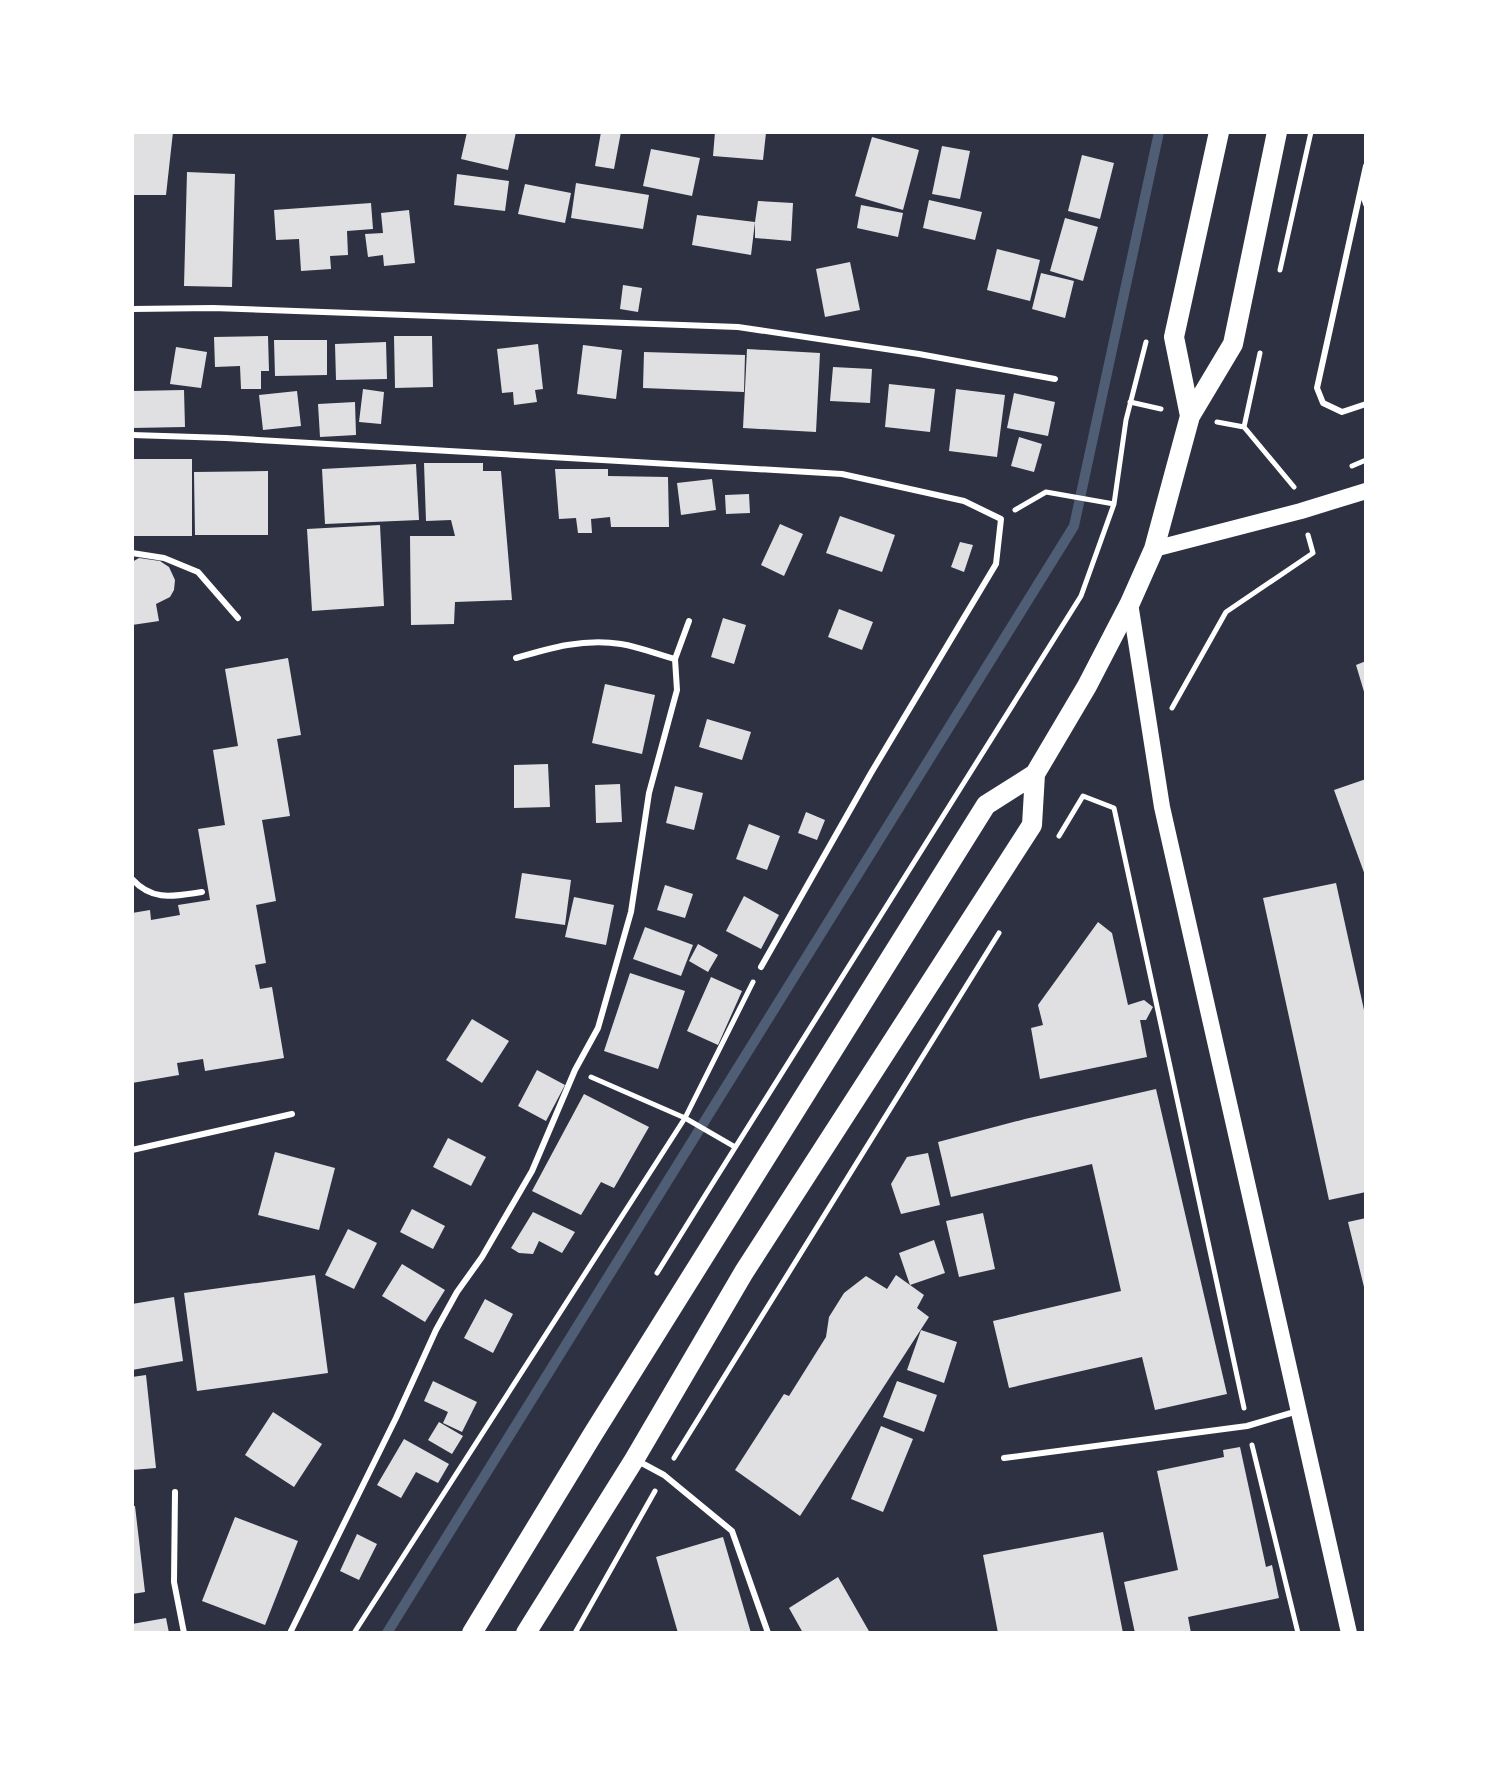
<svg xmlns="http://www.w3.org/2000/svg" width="1498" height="1765" viewBox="0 0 1498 1765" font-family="'Fira Sans',sans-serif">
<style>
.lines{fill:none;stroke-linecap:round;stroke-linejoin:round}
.stream{stroke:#4f5d75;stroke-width:10}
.building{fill:#e0e0e3}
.path{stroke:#fff;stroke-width:5}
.service{stroke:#fff;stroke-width:6}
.secondary{stroke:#fff;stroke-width:16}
.primary{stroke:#fff;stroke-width:20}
</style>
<rect width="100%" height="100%" fill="#2d3142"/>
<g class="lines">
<!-- stream -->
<path class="stream" d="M387 1633 1074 526 1159 132"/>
</g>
<!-- building -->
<path class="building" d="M132 132H173L166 195H132Z
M467 132H516L508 170 461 159Z
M601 132H621L614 169 595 166Z
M715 132 766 133 763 160 713 156Z
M872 137 919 150 903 210 855 196Z
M942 146 970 151 960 199 932 194Z
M651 149 700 158 692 196 643 186Z
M1082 155 1114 163 1100 219 1068 211Z
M187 172 235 174 232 287 184 286Z
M457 174 509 181 505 211 454 205Z
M576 183 649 195 643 229 571 218Z
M525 184 571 193 565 223 518 214Z
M929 200 982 212 975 240 923 228Z
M758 201 793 203 791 241 755 238V222Z
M371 203 373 229 347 231 348 255 330 256 331 269 301 271 299 239 276 240 274 210Z
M861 205 903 213 898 237 857 228Z
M409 210 415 263 384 266 383 255 368 257 365 234 383 233 381 213Z
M697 215 755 222 751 255 692 245Z
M1065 218 1098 227 1083 281 1050 271Z
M997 249 1040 260 1030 301 987 290Z
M850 262 860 310 825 317 816 269Z
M1041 273 1074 281 1065 318 1032 309Z
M623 285 642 288 638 312 620 309Z
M268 336 269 371H261V389H241L240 366 215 367 214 337Z
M394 336H432L433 387 395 388Z
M274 340H327V375L275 376Z
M386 342 387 379 336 380 335 344Z
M538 344 543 389 535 390 537 402 514 405 513 392 502 393 497 349Z
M583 345 622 350 616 399 577 394Z
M176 347 207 352 201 388 170 384Z
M747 349 820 353 816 432 743 428Z
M644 352 745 355 744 392 643 388Z
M833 367 872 369 870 403 830 401Z
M889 384 935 389 930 432 885 427Z
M363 389 384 392 381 424 359 422Z
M956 389 1005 395 997 457 949 451Z
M184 390 185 427 132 428V391Z
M297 391 301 426 263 430 259 395Z
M1014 393 1055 402 1048 436 1007 428Z
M355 402 356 435 320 437 318 404Z
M1019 437 1042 444 1034 472 1011 466Z
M132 459H192V536H132Z
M424 463H483V471H501L512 600 455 602 454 624 411 625 410 536H455L451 520 426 521Z
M416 464 419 520 325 524 322 469Z
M555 469H608V476L668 477 669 527H611L610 517 591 519 592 533H578L576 518 559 519Z
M268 471V535H195L194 472Z
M712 479 716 510 681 515 677 483Z
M749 494 750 513 726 514 725 495Z
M840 516 895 535 882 572 826 553Z
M780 524 803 534 784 576 761 565Z
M380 525 384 606 312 611 307 529Z
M960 542 973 545 964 572 951 567Z
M139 558 160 561 169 567 175 580 174 590 170 597 156 604 159 621 132 625V562Z
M839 609 873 622 862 650 828 637Z
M723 618 746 625 734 664 711 657Z
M288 658 301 735 277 739 290 816 262 820 276 901 256 905 266 963 255 965 260 989 272 987 284 1058 205 1071 203 1059 177 1063 179 1075 132 1083V913L150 910 151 920 180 915 178 905 210 900 198 829 225 825 213 750 238 746 225 669Z
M1366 661V695H1365L1356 665Z
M605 684 655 695 642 754 592 743Z
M707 719 751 732 742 760 699 747Z
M548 764 550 807 514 808V765Z
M1366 779V878L1334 790Z
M620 784 622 822 596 823 595 785Z
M675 786 703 793 694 830 666 823Z
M806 812 825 820 817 840 798 833Z
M749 824 780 836 767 870 736 859Z
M522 873 571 880 565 925 515 918Z
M1336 883 1366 1019V1192L1329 1200 1263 898Z
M665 885 693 894 685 918 657 910Z
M744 896 779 915 761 949 726 931Z
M574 897 614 905 606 945 565 937Z
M1098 922 1112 933 1128 1005 1144 1000 1153 1007 1146 1020H1140L1147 1057 1040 1079 1031 1028 1043 1025 1038 1005Z
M645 927 693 945 681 976 633 959Z
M698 944 718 955 708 972 689 961Z
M630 973 685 991 658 1069 604 1051Z
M711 977 742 991 718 1045 687 1031Z
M472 1019 509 1041 482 1083 446 1060Z
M537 1070 565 1085 546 1121 518 1106Z
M1156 1089 1227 1394 1155 1410 1142 1357 1009 1388 993 1321 1121 1291 1092 1164 951 1197 938 1142 1025 1119Z
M584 1094 649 1127 614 1188 601 1182 581 1215 532 1191Z
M448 1138 486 1157 471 1186 433 1167Z
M275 1152 335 1168 319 1230 258 1215Z
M928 1153 940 1205 901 1214 891 1184 907 1157Z
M412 1209 445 1226 433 1249 400 1232Z
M533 1212 575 1232 562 1253 539 1241 533 1254 519 1253 511 1248Z
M983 1213 995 1269 959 1277 946 1221Z
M1366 1218V1291H1365L1348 1222Z
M348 1229 377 1243 354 1289 325 1275Z
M934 1240 945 1273 910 1285 899 1253Z
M402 1264 445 1290 425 1322 382 1296Z
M315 1275 328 1373 197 1391 184 1293Z
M896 1275 924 1295 917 1308 929 1317 800 1516 735 1470 784 1394 789 1396 826 1337 829 1317 844 1293 866 1276 887 1289Z
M174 1297 183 1361 132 1370V1304Z
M485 1299 513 1314 493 1353 464 1338Z
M921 1330 957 1342 944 1383 907 1370Z
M146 1375 156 1468 132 1470V1377Z
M433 1381 477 1402 462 1432 443 1423 448 1412 424 1401Z
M897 1381 937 1395 924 1432 883 1417Z
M273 1412 322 1444 294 1487 245 1455Z
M439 1422 463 1436 452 1454 428 1440Z
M881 1426 913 1439 883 1512 851 1499Z
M404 1439 449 1464 438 1483 416 1472 401 1498 377 1485Z
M1240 1447 1266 1567 1272 1565 1279 1598 1188 1617 1191 1633H1135L1124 1582 1178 1570 1157 1471 1224 1457 1223 1450Z
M132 1506H135L145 1592 132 1594Z
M235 1517 298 1541 265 1625 202 1601Z
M1103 1532 1123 1633H998L983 1555Z
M357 1534 377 1544 359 1580 340 1571Z
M723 1537 751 1633H678L656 1557Z
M838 1577 870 1633H803L789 1608Z
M166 1618 169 1633H132V1624Z"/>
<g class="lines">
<!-- path -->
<path class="path" d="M1280 270 1311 132
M1260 353 1244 427 1294 487
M1130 402 1161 409
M1217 422 1244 427
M1352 466 1366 460
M1015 510 1046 492 1114 504
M1172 708 1226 612 1313 553 1308 535
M1059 836 1083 796 1114 808 1244 1408
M591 1077 685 1118 735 1147
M657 1273 706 1194 1081 596 1114 504 1126 420 1146 342
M1252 1445 1298 1633
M674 1458 999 933
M354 1633 685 1118 753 982
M575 1633 655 1491"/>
<!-- service -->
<path class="service" d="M1366 166 1317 388 1323 403 1342 412 1366 404
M1362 191 1366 204
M132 309 213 308 738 327 919 354 1055 379
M132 435 226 438 842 474 964 501 1001 519 996 564 871 773 761 967
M132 553 164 558 198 572 238 618
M516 658C550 648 584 638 621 644 639 647 657 654 675 659
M132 879C153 902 174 896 202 892
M132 1150 292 1114
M1004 1458 1247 1426 1298 1411
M638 1461 664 1475 732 1531 768 1633
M175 1492 174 1582 184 1633
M290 1633 396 1418 436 1330 457 1292 482 1257 532 1171 575 1070 598 1028 631 912 649 793 677 690 675 659 689 621"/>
<!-- secondary -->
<path class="secondary" d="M1154 549 1301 511 1366 491
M1130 603 1162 807 1349 1633"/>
<!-- primary -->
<path class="primary" d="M1190 416 1174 337 1219 132
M472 1633 593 1434 986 805 1035 774
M526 1633 634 1460 744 1272 1032 825 1035 774 1087 686 1130 603 1154 549 1190 416 1233 344 1277 132"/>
</g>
<!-- border -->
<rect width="1498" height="1765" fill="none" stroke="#ffffff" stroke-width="268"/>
</svg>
